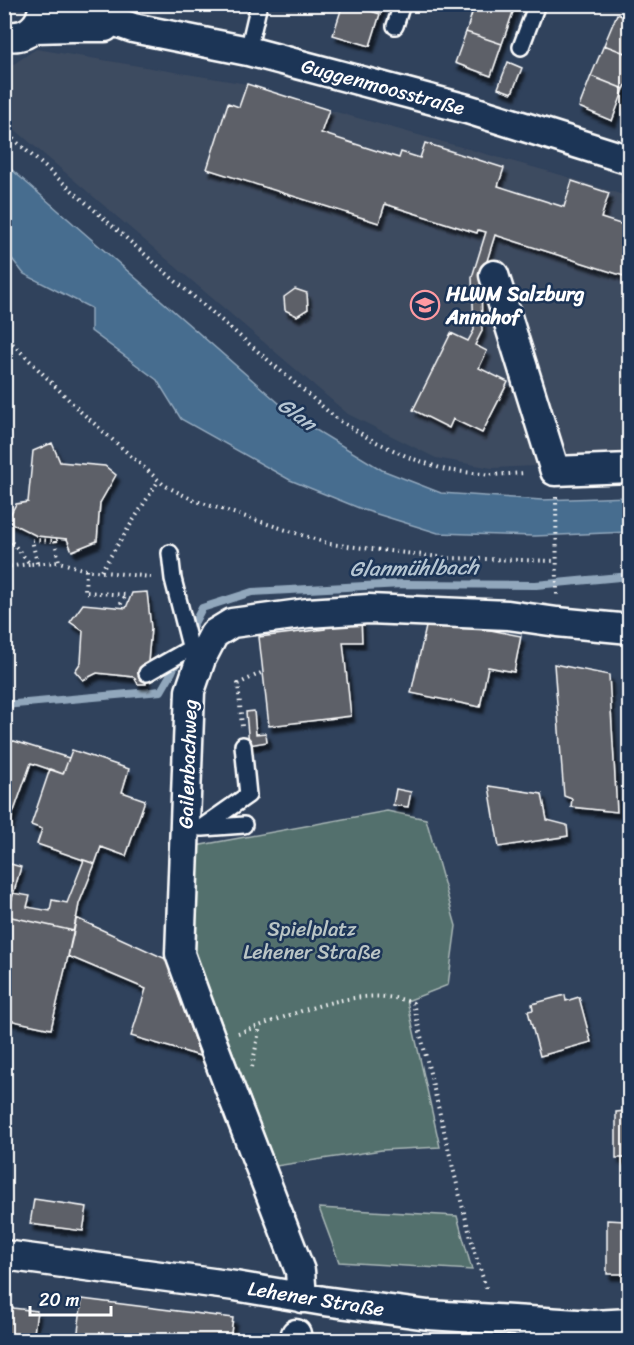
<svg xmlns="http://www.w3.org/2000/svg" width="634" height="1345" viewBox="0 0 634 1345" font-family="Sriracha,sans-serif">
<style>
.built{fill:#3e4b60}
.green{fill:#536f6d;stroke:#a9b7b6;stroke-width:1.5}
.water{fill:#476d8f;stroke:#91a7bc;stroke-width:1.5}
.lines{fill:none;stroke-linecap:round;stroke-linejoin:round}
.stream{stroke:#91a7bc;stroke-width:8}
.building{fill:#5d6068;stroke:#fff;stroke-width:1.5;filter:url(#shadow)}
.lane-casing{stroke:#fff;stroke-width:20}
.street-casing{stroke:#fff;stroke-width:33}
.path{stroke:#fff;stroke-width:4;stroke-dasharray:1.5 4.5;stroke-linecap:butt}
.lane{stroke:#1d3557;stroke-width:15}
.street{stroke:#1d3557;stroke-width:28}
.labels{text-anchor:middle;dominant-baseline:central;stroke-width:5;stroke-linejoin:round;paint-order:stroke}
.street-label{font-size:20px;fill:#fff;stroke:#1d3557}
.poi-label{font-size:20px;font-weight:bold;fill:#fff;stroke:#1d3557;text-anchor:start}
.park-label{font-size:20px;fill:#bac5c5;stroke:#1d3557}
.water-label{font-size:21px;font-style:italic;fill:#b5c5d2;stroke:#1d3557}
</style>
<defs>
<filter id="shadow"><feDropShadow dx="3.5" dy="6" stdDeviation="1.5" flood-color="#0009"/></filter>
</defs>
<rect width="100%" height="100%" fill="#30425c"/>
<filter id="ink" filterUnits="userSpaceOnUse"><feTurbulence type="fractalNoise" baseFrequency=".0167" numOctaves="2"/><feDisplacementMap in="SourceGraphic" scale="12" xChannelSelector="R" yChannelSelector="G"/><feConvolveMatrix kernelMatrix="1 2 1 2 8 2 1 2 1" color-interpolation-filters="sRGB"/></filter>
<g filter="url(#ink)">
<!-- built -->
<path class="built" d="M36 49 247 84 329 110 561 175 629 197V462L492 468 436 458 348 414 5 121V70Z"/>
<!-- green -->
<path class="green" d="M387 811 426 819 456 926 448 985 407 1001 440 1147 382 1150 276 1166 194 950 196 846Z
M319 1208 457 1216 472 1270 339 1262Z"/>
<!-- water -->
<path class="water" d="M4 163 296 418 382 470 441 493 542 500 629 497V532L535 536 438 533 364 510 290 480 181 419 157 380 91 331V308L24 274 5 250Z"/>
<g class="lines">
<!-- stream -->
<path class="stream" d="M188 635 202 608 252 592 402 584 536 585 630 576
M4 705 161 691 172 672 178 658"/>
</g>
<!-- building -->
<path class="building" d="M343 4H350L380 14 370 46 333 35Z
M350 4H383L380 14Z
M475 4H491L513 12 502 44 466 32Z
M491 4H516L513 12Z
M617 14 630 19V55L604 45Z
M466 32 502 44 491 76 455 63Z
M604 45 630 55V77L624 89 591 76Z
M508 62 522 68 512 93 498 88Z
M591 76 624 89 612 121 579 107Z
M247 84 329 110 321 133 399 158 401 152 420 158 425 143 504 168 498 186 564 207 572 181 609 193 601 218 630 227V278L495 235 481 280 482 331 475 345 487 351 479 368 508 382 482 433 453 419 449 428 413 410 451 333 468 341 474 330 472 277 486 232 478 230 477 233 385 204 379 223 207 169 228 103 239 107Z
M295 289 307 293 308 309 297 316 285 310 284 297Z
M52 443 60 462 105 466 116 475 100 503 97 541 72 551 67 539 37 536 7 521 16 504 28 502 33 451Z
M147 592 151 628 146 684H138L134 677 97 673 83 680 75 671 81 662 83 631 70 622 83 604 126 608 132 593Z
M428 618 521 636 514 672 488 667 480 707 411 693Z
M361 619 362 642H343L351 716 269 726 259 637 325 629V620Z
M554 664 609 675 617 812 571 807 572 799 564 796Z
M254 711 256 734 266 733 267 742 249 745 246 712Z
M14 741 69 758 63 774 31 763 9 825 4 823V742Z
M72 750 129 769 122 792 145 800 126 856 101 847 95 864 37 844 42 829 31 825 50 769 63 774Z
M489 786 542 794 547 820 567 825 568 836 499 847Z
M396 789 411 792 408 807 393 805Z
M84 860 95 864 79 904 74 931 7 916 13 893 30 896 27 907 50 911 52 900 67 903Z
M4 862 21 867 7 916 4 915Z
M7 916 74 931 51 1029 4 1019V925Z
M76 918 166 959 200 1056 131 1036 146 989 68 956Z
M565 995 566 1001 579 997 591 1042 540 1056 528 1011 533 1010 532 1004Z
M626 1090H630V1274H607V1220L626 1221V1158H616V1112L626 1111Z
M34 1199 87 1207 83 1231 30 1224Z
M82 1299 233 1318 230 1340H77Z
M4 1307 37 1311 33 1340H4Z"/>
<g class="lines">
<!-- lane casing -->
<g class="lane-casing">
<path id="lane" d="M395 26 402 4
M521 47 537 4
M248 51 259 4
M170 553 173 579 190 646 193 653 201 659
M147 673 189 649
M201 828 248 795 243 745
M203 828 244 825"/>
</g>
<!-- street casing -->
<g class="street-casing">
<path id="street" d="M65 4 133 28 248 51 467 109 630 160
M35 28 71 27H105
M4 35C25 41 43 26 43 4
M494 275 555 471 630 468
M4 1255 235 1286 324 1301 428 1315 594 1325 630 1323
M302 1298 300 1271 212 1042 180 954 190 691 201 659 214 634 232 623 308 613 369 609 508 615 557 622 630 629
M296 1334 297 1340"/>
</g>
<!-- path -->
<path class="path" d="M4 131 173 279 337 419 370 439 408 457 446 470 491 475 526 473
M4 335 81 412 164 485 193 500 330 544 448 558 556 561
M556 497 557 595
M4 533 30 564 59 562 86 570 151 577
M55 541 59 562
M37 563 32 540 55 541 61 538
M4 567 30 564
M86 570 85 592 126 595 119 607
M101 571 159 480
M242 726 238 684 263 672
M238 1033C290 1017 358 982 413 1003L462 1205 475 1253 487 1291
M252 1067 260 1026"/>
<!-- lane -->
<use href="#lane" class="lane"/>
<!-- street -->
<use href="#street" class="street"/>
</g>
</g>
<!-- icons -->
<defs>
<g id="school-ring" transform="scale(1.5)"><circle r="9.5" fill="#1d3557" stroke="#ff9aa2" stroke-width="1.5"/><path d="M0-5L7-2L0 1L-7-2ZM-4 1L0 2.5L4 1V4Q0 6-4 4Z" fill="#ff9aa2"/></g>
</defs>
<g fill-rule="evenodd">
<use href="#school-ring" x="425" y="305"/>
</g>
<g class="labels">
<!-- street labels -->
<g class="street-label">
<text transform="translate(383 87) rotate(15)">Guggenmoosstraße</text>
<text transform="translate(188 764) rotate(-88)">Gailenbachweg</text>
<text transform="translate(316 1299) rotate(9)">Lehener Straße</text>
</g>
<!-- poi labels -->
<g class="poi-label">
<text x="446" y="294">HLWM Salzburg<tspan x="446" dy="23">Annahof</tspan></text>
</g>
<!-- park labels -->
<g class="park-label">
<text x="312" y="929">Spielplatz<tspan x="312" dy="23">Lehener Straße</tspan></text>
</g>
<!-- water labels -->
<g class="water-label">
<text transform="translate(297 414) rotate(36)">Glan</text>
<text transform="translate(414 568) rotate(-1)">Glanmühlbach</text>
</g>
</g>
<!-- margin -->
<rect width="634" height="1345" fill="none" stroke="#1d3557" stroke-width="24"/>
<rect x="12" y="12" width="610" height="1321" fill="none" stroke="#fff" stroke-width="2" filter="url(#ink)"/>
<!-- scale -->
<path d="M30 1306v9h81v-9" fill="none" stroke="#ffffff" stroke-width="3"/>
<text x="39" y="1306" font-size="18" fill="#ffffff" stroke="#1d3557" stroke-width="4.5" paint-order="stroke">20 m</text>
</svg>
